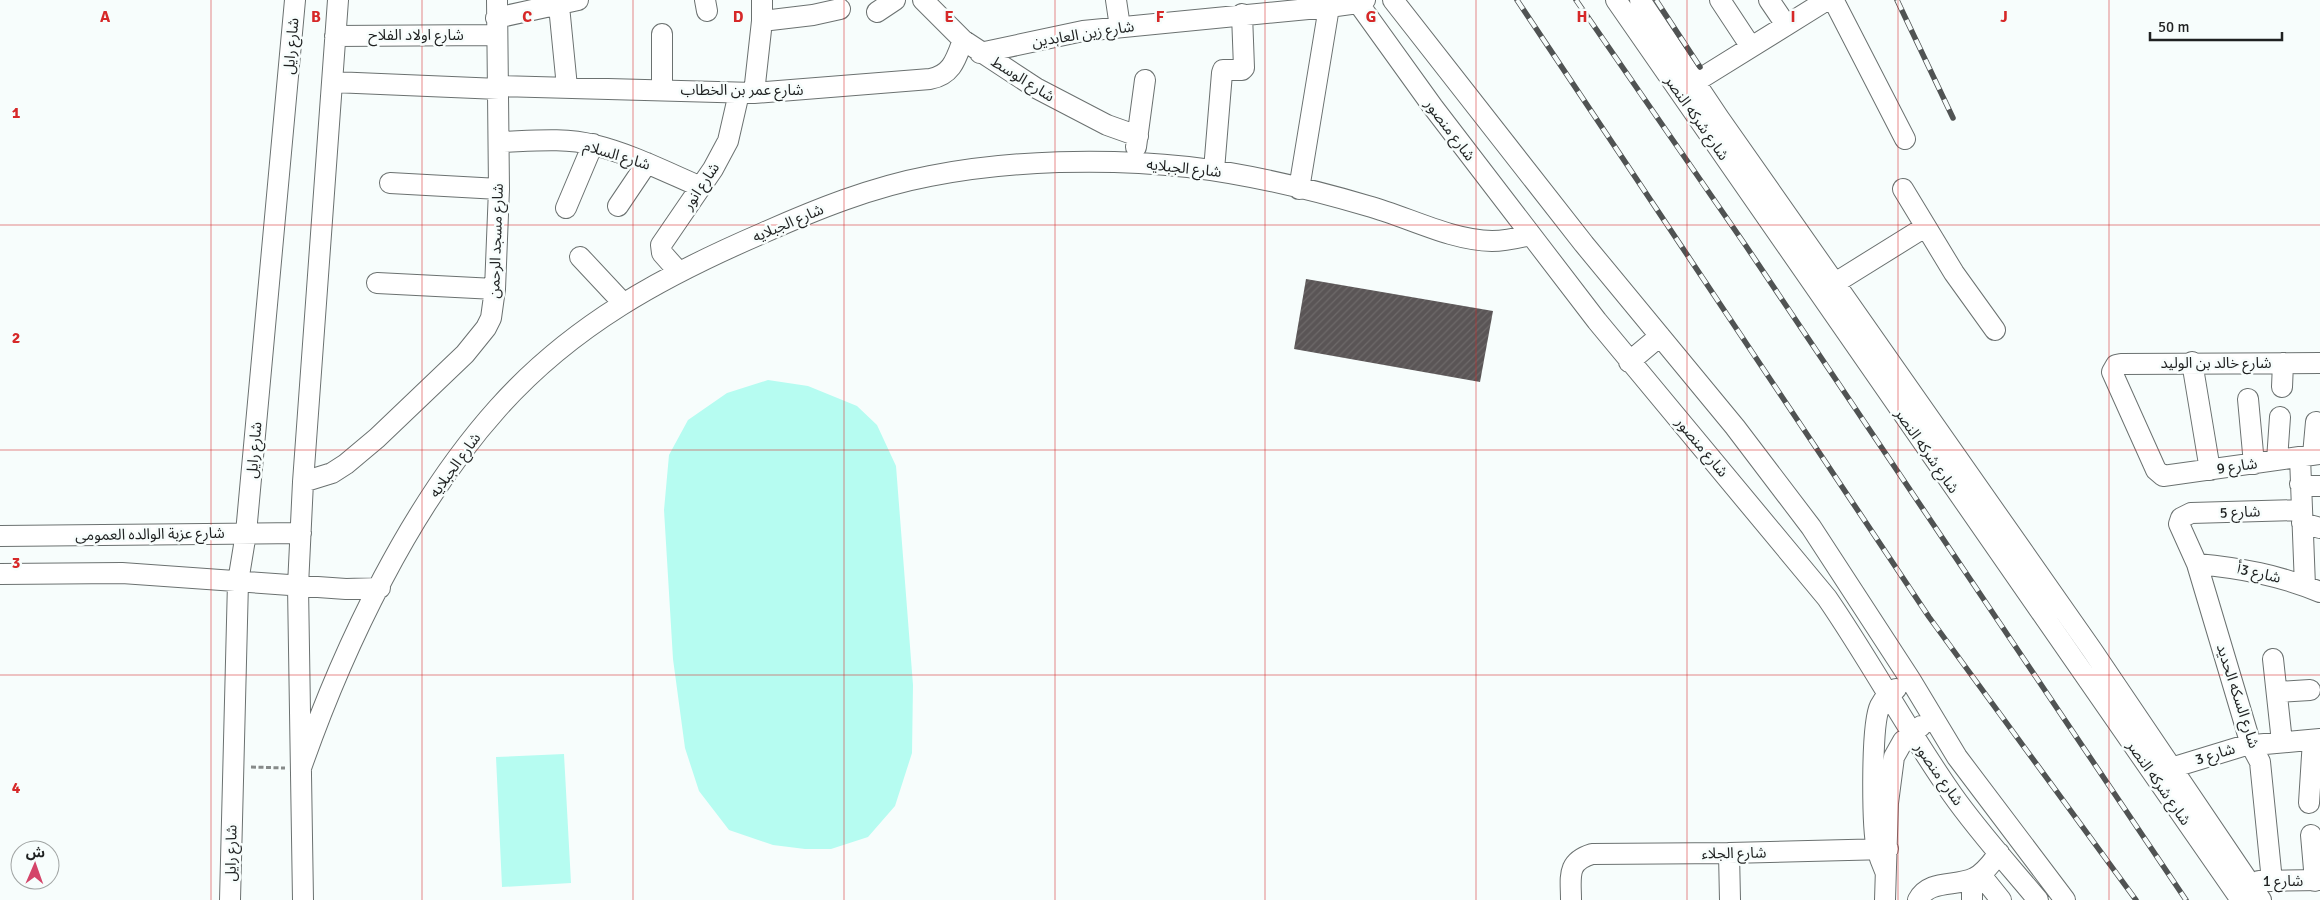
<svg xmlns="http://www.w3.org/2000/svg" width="2320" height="900" viewBox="0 0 2320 900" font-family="Signika,'Noto Sans Arabic',sans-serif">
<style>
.pitch{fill:#b6fcf1}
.building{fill:url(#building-hatch)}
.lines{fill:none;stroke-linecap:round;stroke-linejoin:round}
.minor-casing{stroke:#6b7170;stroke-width:22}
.path{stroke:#868a89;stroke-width:3;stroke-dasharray:5 2.5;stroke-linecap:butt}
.minor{stroke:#fff;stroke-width:20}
.rail-casing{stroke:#505353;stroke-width:5.5}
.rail{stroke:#f7fdfc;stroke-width:4;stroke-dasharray:11;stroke-linecap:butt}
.grid{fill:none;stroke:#d62828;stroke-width:1;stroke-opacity:0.55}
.labels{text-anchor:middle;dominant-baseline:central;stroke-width:5;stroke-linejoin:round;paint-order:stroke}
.street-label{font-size:15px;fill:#1f2121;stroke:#f7fdfc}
.grid-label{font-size:16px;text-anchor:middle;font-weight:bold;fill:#d62828;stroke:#f7fdfc;stroke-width:5;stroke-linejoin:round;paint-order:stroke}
</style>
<defs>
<pattern id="building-hatch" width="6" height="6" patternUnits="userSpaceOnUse" patternTransform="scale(1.25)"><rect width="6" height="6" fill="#5a5556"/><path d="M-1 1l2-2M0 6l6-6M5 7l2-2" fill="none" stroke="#6e6a6a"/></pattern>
</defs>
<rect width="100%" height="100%" fill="#f7fdfc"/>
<!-- pitch -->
<path class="pitch" d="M768 380 808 386 857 406 877 425 896 466 913 685 912 753 895 806 868 837 831 849H805L773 845 729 830 699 791 685 748 673 659 664 510 669 455 688 420 727 393Z
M564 754 571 883 502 887 496 757Z"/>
<!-- building -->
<path class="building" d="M1306 279 1493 311 1480 382 1294 349Z"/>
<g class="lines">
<!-- minor casing -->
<g class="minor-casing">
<path id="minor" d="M705 0 707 11
M923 0 963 40 1036 88 1107 125 1138 136
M1116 0 1120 27
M1356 0 1433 107 1597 321 1827 598C1871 662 1907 730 1952 794 1978 831 2009 865 2038 900
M1393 0 1584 244 1735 427 1811 527 1910 679 1957 757 2065 900
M1616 0 2241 900
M1640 0 1719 118 2092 650 2261 900
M1720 0 1751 47
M1769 0 1786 25
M1829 0 1836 5 1905 139
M559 6 567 87
M877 12 895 0
M496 18 578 0
M762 21 813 15 840 9
M662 34V90
M335 36 497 35
M980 53 1083 31 1329 7 1358 3 1365 0
M333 82 499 89
M1695 82 1827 0
M499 86 754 93 930 79C952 75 956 59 963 40
M754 93 762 21V0
M499 142C530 141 565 137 594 145 631 154 666 172 701 187
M1136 147 1145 80
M1214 170 1222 73 1223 70H1242L1244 68 1242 14
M390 183 499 189
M1299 189 1329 7
M1903 189 1954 273 1995 330
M618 206 647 163
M566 208 593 144
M580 257 623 303
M678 271 662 253 661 245 713 169 728 141 739 93
M377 283 495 289
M1835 283 1925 227
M1629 362 1660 336
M2192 362 2210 470
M2320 363 2121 364 2116 365 2112 372 2156 470 2163 476 2320 454
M2282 387 2283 363
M2248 399 2254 464
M2313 455 2316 422
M2300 457 2305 586
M2277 460 2280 417
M303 482 332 473 346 464 377 438 465 354 486 328 491 318 495 289 499 189 497 0
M2300 484 2320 486
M2302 523 2320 528
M0 536 301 533
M2197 564C2240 568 2279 575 2320 592
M0 574 122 573 346 589 380 588
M2273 659 2282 742
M2277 692 2310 690
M301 768C344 645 411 505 498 408 572 325 663 276 763 233 817 209 872 187 930 176 1010 160 1107 158 1188 167 1248 174 1310 189 1368 206 1408 217 1450 240 1492 241 1505 241 1518 238 1530 235
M2171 768 2243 746 2320 739
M2309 803 2313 740
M2311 835 2315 881
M1729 853 1730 900
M1885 871C1882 864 1879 856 1877 849 1872 827 1871 724 1880 706 1884 698 1889 694 1896 689
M1981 875 2001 900
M1972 879V900
M2259 881 2320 880
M2272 881 2260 762 2251 745 2197 564 2179 524 2181 518 2191 513 2301 510
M230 900 238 582 246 533 295 0
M303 900 298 586 303 482 338 0
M1571 900C1571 877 1566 862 1592 854L1729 853 1888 849
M1885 900 1888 803 1894 757 1903 741 1921 726
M1918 900C1929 879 1956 887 1974 878 1985 873 1992 862 1999 853"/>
</g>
<!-- path -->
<path class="path" d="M251 767 285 768"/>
<!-- minor -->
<use href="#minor" class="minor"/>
<!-- rail casing -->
<g class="rail-casing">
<path id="rail" d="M1517 0 1929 617 2136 900
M1576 0 1746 246 2186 900
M1656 0 1700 67
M1897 0 1953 118"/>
</g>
<!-- rail -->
<use href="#rail" class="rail"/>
</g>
<!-- grid -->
<path class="grid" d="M211 0V900M422 0V900M633 0V900M844 0V900M1055 0V900M1265 0V900M1476 0V900M1687 0V900M1898 0V900M2109 0V900M0 225H2320M0 450H2320M0 675H2320"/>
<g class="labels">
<!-- street labels -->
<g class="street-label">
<text transform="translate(1083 34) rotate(-9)">شارع زين العابدين</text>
<text x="416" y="35">شارع اولاد الفلاح</text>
<text transform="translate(291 46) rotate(-85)">شارع رايل</text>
<text transform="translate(1023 79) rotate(32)">شارع الوسط</text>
<text x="742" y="90">شارع عمر بن الخطاب</text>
<text transform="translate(1697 118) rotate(55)">شارع شركه النصر</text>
<text transform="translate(1450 130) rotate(53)">شارع منصور</text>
<text transform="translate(617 155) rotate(17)">شارع السلام</text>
<text transform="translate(1184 168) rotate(6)">شارع الجبلايه</text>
<text transform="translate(701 186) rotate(-56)">شارع انور</text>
<text transform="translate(788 223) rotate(-23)">شارع الجبلايه</text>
<text transform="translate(496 241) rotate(-88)">شارع مسجد الرحمن</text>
<text x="2216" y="363">شارع خالد بن الوليد</text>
<text transform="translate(1702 447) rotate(50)">شارع منصور</text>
<text transform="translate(254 450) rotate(-85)">شارع رايل</text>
<text transform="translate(1927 451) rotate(55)">شارع شركه النصر</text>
<text transform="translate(455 465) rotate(-54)">شارع الجبلايه</text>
<text transform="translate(2237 466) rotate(-8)">شارع 9</text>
<text transform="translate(2240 512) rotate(-2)">شارع 5</text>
<text transform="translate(150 534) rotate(-1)">شارع عزبة الوالده العمومى</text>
<text transform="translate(2259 573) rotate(13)">شارع 3أ</text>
<text transform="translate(2238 696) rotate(72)">شارع السكه الحديد</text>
<text transform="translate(2215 754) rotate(-17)">شارع 3</text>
<text transform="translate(1939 774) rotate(55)">شارع منصور</text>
<text transform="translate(2159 783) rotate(55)">شارع شركه النصر</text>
<text transform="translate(231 853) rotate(-89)">شارع رايل</text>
<text transform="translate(1734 853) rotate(-1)">شارع الجلاء</text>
<text x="2283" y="881">شارع 1</text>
</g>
</g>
<g class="grid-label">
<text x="105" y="22">A</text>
<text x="316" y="22">B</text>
<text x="527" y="22">C</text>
<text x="738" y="22">D</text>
<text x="949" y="22">E</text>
<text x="1160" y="22">F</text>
<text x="1371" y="22">G</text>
<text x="1582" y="22">H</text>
<text x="1793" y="22">I</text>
<text x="2004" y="22">J</text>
<text x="16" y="118">1</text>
<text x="16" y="343">2</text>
<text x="16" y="568">3</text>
<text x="16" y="793">4</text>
</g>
<!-- north arrow -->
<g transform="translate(35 865) rotate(2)"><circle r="24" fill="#f7fdfc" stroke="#a1a5a4"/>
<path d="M0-4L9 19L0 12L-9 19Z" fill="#d44469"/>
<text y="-8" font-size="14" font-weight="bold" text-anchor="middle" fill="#1f2121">ش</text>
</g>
<!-- scale -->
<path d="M2150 32v8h132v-8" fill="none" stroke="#1f2121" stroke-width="2.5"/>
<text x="2158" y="32" font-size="15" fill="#1f2121" stroke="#f7fdfc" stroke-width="4" paint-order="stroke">50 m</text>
</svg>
